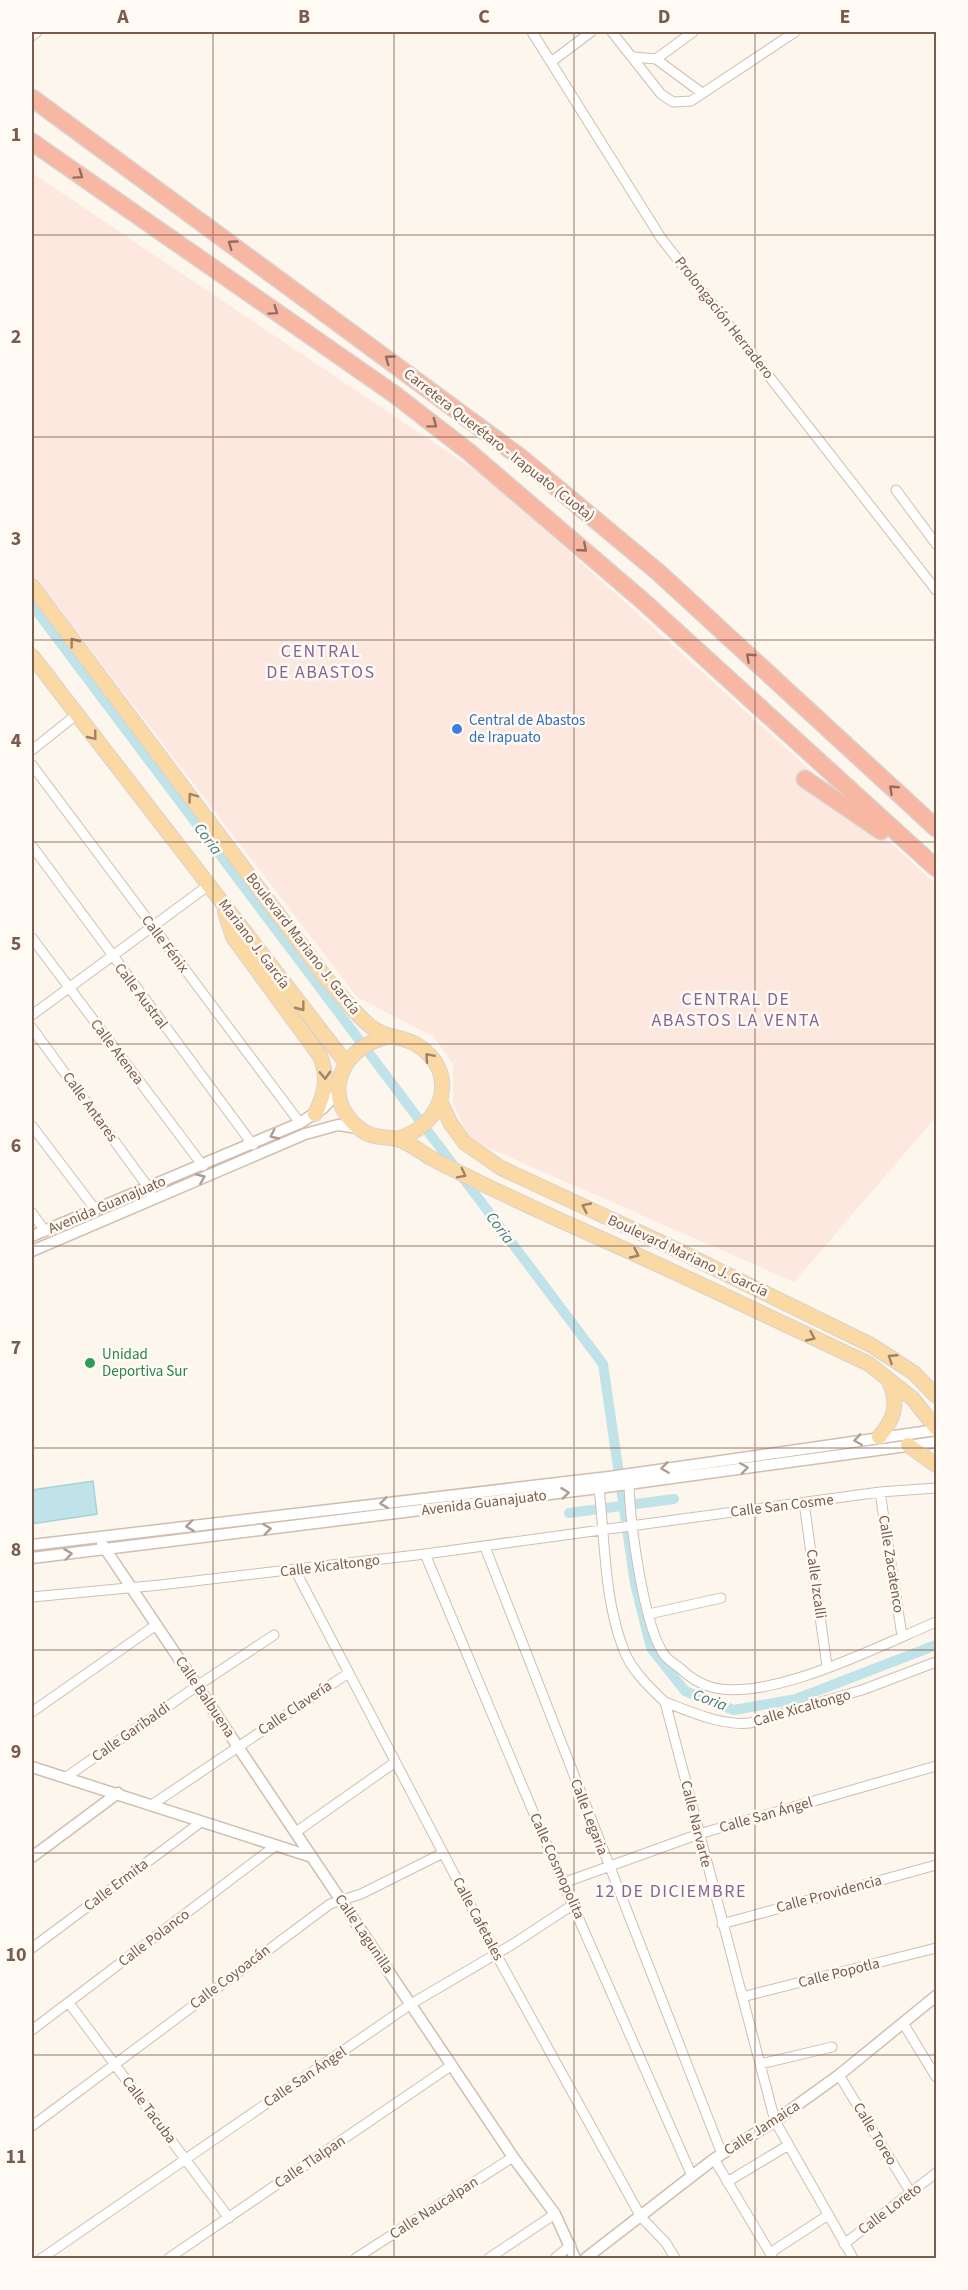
<svg xmlns="http://www.w3.org/2000/svg" width="968" height="2290" viewBox="0 0 968 2290" font-family="'Source Sans 3',sans-serif">
<style>
.commercial{fill:#fde8e0}
.water{fill:#bfe3e8;stroke:#a5d3da;stroke-width:1.5}
.lines{fill:none;stroke-linecap:round;stroke-linejoin:round}
.canal{stroke:#bfe3e8;stroke-width:10}
.minor-casing{stroke:#d1beb0;stroke-width:11}
.tertiary-casing{stroke:#d1beb0;stroke-width:13}
.primary-casing{stroke:#dad1cd;stroke-width:16}
.motorway-casing{stroke:#dad1cd;stroke-width:19}
.minor{stroke:#fff;stroke-width:9}
.tertiary{stroke:#fff;stroke-width:10}
.primary{stroke:#fbd9a5;stroke-width:14}
.motorway{stroke:#f7b7a3;stroke-width:16}
.oneway{stroke:#936e5e}
.oneway2{stroke:#a18267}
.oneway3{stroke:#af9d94}
.grid{fill:none;stroke:#7a5c4d;stroke-width:1.5;stroke-opacity:0.55}
.shop-dot{fill:#3f7fe0;stroke:#fffaf3;stroke-width:2}
.leisure-dot{fill:#2e9e5b;stroke:#fffaf3;stroke-width:2}
.labels{text-anchor:middle;dominant-baseline:central;stroke-width:5;stroke-linejoin:round;paint-order:stroke}
.street-label{font-size:15px;fill:#7a5c4d;stroke:#fffaf3}
.shop-label{font-size:15px;fill:#366cbe;stroke:#fffaf3;text-anchor:start}
.leisure-label{font-size:15px;fill:#27864d;stroke:#fffaf3;text-anchor:start}
.water-label{font-size:16px;font-style:italic;fill:#437c86;stroke:#fffaf3}
.quarter-label{font-size:18px;letter-spacing:1.5px;fill:#846695;stroke:#fffaf3}
.neatline{fill:none;stroke:#7a5c4d;stroke-width:2}
.grid-label{font-size:20px;text-anchor:middle;font-weight:bold;fill:#7a5c4d}
</style>
<rect width="100%" height="100%" fill="#fdf6ec"/>
<!-- commercial -->
<path class="commercial" d="M32 173 491 481 936 884V1117L794 1282 475 1142 464 1127 453 1103V1064L434 1037 357 997 32 573Z"/>
<!-- water -->
<path class="water" d="M93 1481 97 1514 32 1524V1490Z"/>
<g class="lines">
<!-- canal -->
<path class="canal" d="M32 605 603 1364 635 1584 651 1648 685 1691 734 1710 796 1699 936 1645
M569 1513 674 1499"/>
<!-- minor casing -->
<g class="minor-casing">
<path id="minor" d="M532 32 661 238 936 590
M612 32 661 94 673 102 691 101 795 32
M32 36 37 32
M634 57 656 59 693 32
M656 59 702 93
M551 62 591 32
M896 490 936 544
M32 750 76 715
M32 765 300 1123
M32 846 253 1145
M32 938 203 1166
M32 1015 209 885
M32 1028 148 1187 152 1198
M32 1126 95 1209
M32 1213 45 1231
M629 1484C630 1522 643 1622 663 1653 666 1659 675 1664 680 1668 688 1676 700 1684 711 1687 769 1703 881 1645 936 1622
M599 1488C605 1541 604 1598 623 1648 630 1669 650 1688 665 1702L775 2121 853 2258
M880 1492 902 1636
M804 1503 827 1666
M485 1547 722 2154
M425 1554 563 1883 692 2176
M295 1570 496 1954 641 2217 666 2243 675 2258
M32 1597 160 1585 425 1554 880 1492 936 1488
M649 1614 721 1598
M665 1702C691 1712 722 1726 750 1723L862 1690 936 1662
M32 1712 156 1625
M65 1778 197 1686 274 1635
M153 1804 347 1674
M296 1832 394 1763
M563 1883 699 1834 936 1766
M722 1924 936 1865
M32 1948 201 1822
M742 1997 936 1948
M69 2003 229 2218
M903 2023 936 2077
M32 2030 275 1846
M760 2064 832 2047
M839 2075 911 2193
M32 2126 330 1904 361 1894 443 1853
M714 2159 773 2258
M727 2182 787 2146
M844 2244 936 2173
M770 2253 828 2215
M42 2258 411 2004 513 1944 574 1904
M169 2258 452 2065
M356 2258 513 2157
M489 2258 555 2214
M555 2258 571 2245"/>
</g>
<!-- tertiary casing -->
<g class="tertiary-casing">
<path id="tertiary" d="M32 1236 300 1123 323 1108 339 1091
M32 1251 305 1134 338 1125 358 1128
M102 1544 513 2157 555 2214 575 2258
M32 1545 609 1477 936 1430
M32 1558 599 1488 936 1442
M32 1767 312 1857
M32 1857 118 1793
M586 2258 714 2159 775 2121 839 2075 936 1996"/>
</g>
<!-- primary casing -->
<g class="primary-casing">
<path id="primary" d="M32 586 326 978C340 994 353 1012 370 1026 388 1040 401 1035 417 1045 461 1072 443 1126 397 1139
M32 656 346 1063
M225 912 233 937 320 1056C329 1077 325 1094 315 1114
M387 1037C342 1047 319 1096 359 1128 371 1139 383 1136 397 1139 408 1142 420 1151 429 1157 493 1191 560 1220 626 1250 708 1287 788 1326 869 1364L913 1399 936 1428
M440 1101 451 1124 465 1143 501 1168 673 1248 871 1345 914 1373 936 1396
M879 1437C895 1418 899 1404 889 1381
M908 1445 936 1465"/>
</g>
<!-- motorway casing -->
<g class="motorway-casing">
<path id="motorway" d="M32 98 520 457 658 572 936 828
M32 142 394 394 469 452 644 602 936 868
M805 779 881 831"/>
</g>
<!-- minor -->
<use href="#minor" class="minor"/>
<!-- tertiary -->
<use href="#tertiary" class="tertiary"/>
<!-- primary -->
<use href="#primary" class="primary"/>
<!-- motorway -->
<use href="#motorway" class="motorway"/>
</g>
<!-- one-way arrows -->
<defs><path id="oneway-chevron" d="M-2-3.5L2.5 0L-2 3.5" fill="none" stroke-width="1.6" stroke-linecap="round" stroke-linejoin="round" transform="scale(1.5)"/></defs>
<g class="oneway">
<use href="#oneway-chevron" transform="translate(79 175) rotate(35)"/>
<use href="#oneway-chevron" transform="translate(232 244) rotate(-144)"/>
<use href="#oneway-chevron" transform="translate(274 311) rotate(35)"/>
<use href="#oneway-chevron" transform="translate(389 359) rotate(-144)"/>
<use href="#oneway-chevron" transform="translate(433 424) rotate(37)"/>
<use href="#oneway-chevron" transform="translate(583 548) rotate(41)"/>
<use href="#oneway-chevron" transform="translate(750 657) rotate(-137)"/>
<use href="#oneway-chevron" transform="translate(893 789) rotate(-137)"/>
</g>
<g class="oneway2">
<use href="#oneway-chevron" transform="translate(74 642) rotate(-127)"/>
<use href="#oneway-chevron" transform="translate(93 736) rotate(51)"/>
<use href="#oneway-chevron" transform="translate(192 797) rotate(-126)"/>
<use href="#oneway-chevron" transform="translate(301 1007) rotate(53)"/>
<use href="#oneway-chevron" transform="translate(429 1057) rotate(-131)"/>
<use href="#oneway-chevron" transform="translate(325 1075) rotate(88)"/>
<use href="#oneway-chevron" transform="translate(462 1174) rotate(27)"/>
<use href="#oneway-chevron" transform="translate(586 1207) rotate(-155)"/>
<use href="#oneway-chevron" transform="translate(635 1254) rotate(25)"/>
<use href="#oneway-chevron" transform="translate(811 1337) rotate(25)"/>
<use href="#oneway-chevron" transform="translate(892 1358) rotate(-147)"/>
</g>
<g class="oneway3">
<use href="#oneway-chevron" transform="translate(274 1135) rotate(155)"/>
<use href="#oneway-chevron" transform="translate(201 1178) rotate(-23)"/>
<use href="#oneway-chevron" transform="translate(858 1440) rotate(172)"/>
<use href="#oneway-chevron" transform="translate(665 1468) rotate(172)"/>
<use href="#oneway-chevron" transform="translate(744 1468) rotate(-8)"/>
<use href="#oneway-chevron" transform="translate(565 1493) rotate(-7)"/>
<use href="#oneway-chevron" transform="translate(384 1503) rotate(173)"/>
<use href="#oneway-chevron" transform="translate(190 1526) rotate(173)"/>
<use href="#oneway-chevron" transform="translate(267 1529) rotate(-7)"/>
<use href="#oneway-chevron" transform="translate(68 1554) rotate(-7)"/>
</g>
<!-- grid -->
<path class="grid" d="M213 32V2258M394 32V2258M574 32V2258M755 32V2258M32 235H936M32 437H936M32 640H936M32 842H936M32 1044H936M32 1246H936M32 1448H936M32 1650H936M32 1853H936M32 2055H936"/>
<!-- markers -->
<circle class="shop-dot" cx="457" cy="729" r="6"/>
<circle class="leisure-dot" cx="90" cy="1363" r="6"/>
<g class="labels">
<!-- street labels -->
<g class="street-label">
<text transform="translate(724 318) rotate(52)">Prolongación Herradero</text>
<text transform="translate(499 445) rotate(38)">Carretera Querétaro - Irapuato (Cuota)</text>
<text transform="translate(165 944) rotate(53)">Calle Fénix</text>
<text transform="translate(254 944) rotate(53)">Mariano J. García</text>
<text transform="translate(303 944) rotate(52)">Boulevard Mariano J. García</text>
<text transform="translate(141 996) rotate(53)">Calle Austral</text>
<text transform="translate(117 1052) rotate(53)">Calle Atenea</text>
<text transform="translate(90 1107) rotate(54)">Calle Antares</text>
<text transform="translate(107 1205) rotate(-23)">Avenida Guanajuato</text>
<text transform="translate(688 1256) rotate(25)">Boulevard Mariano J. García</text>
<text transform="translate(484 1503) rotate(-7)">Avenida Guanajuato</text>
<text transform="translate(782 1506) rotate(-7)">Calle San Cosme</text>
<text transform="translate(891 1564) rotate(81)">Calle Zacatenco</text>
<text transform="translate(330 1566) rotate(-7)">Calle Xicaltongo</text>
<text transform="translate(816 1584) rotate(82)">Calle Izcalli</text>
<text transform="translate(205 1697) rotate(56)">Calle Balbuena</text>
<text transform="translate(295 1708) rotate(-34)">Calle Clavería</text>
<text transform="translate(802 1708) rotate(-16)">Calle Xicaltongo</text>
<text transform="translate(131 1732) rotate(-35)">Calle Garibaldi</text>
<text transform="translate(766 1815) rotate(-16)">Calle San Ángel</text>
<text transform="translate(589 1817) rotate(69)">Calle Legaria</text>
<text transform="translate(696 1824) rotate(76)">Calle Narvarte</text>
<text transform="translate(557 1866) rotate(66)">Calle Cosmopolita</text>
<text transform="translate(116 1885) rotate(-37)">Calle Ermita</text>
<text transform="translate(829 1894) rotate(-15)">Calle Providencia</text>
<text transform="translate(478 1919) rotate(62)">Calle Cafetales</text>
<text transform="translate(364 1934) rotate(56)">Calle Lagunilla</text>
<text transform="translate(154 1938) rotate(-37)">Calle Polanco</text>
<text transform="translate(839 1973) rotate(-14)">Calle Popotla</text>
<text transform="translate(230 1977) rotate(-37)">Calle Coyoacán</text>
<text transform="translate(305 2077) rotate(-34)">Calle San Ángel</text>
<text transform="translate(149 2110) rotate(53)">Calle Tacuba</text>
<text transform="translate(762 2128) rotate(-33)">Calle Jamaica</text>
<text transform="translate(875 2134) rotate(59)">Calle Toreo</text>
<text transform="translate(310 2162) rotate(-34)">Calle Tlalpan</text>
<text transform="translate(434 2208) rotate(-33)">Calle Naucalpan</text>
<text transform="translate(890 2209) rotate(-37)">Calle Loreto</text>
</g>
<!-- shop labels -->
<g class="shop-label">
<text x="469" y="720">Central de Abastos<tspan x="469" dy="17">de Irapuato</tspan></text>
</g>
<!-- leisure labels -->
<g class="leisure-label">
<text x="102" y="1354">Unidad<tspan x="102" dy="17">Deportiva Sur</tspan></text>
</g>
<!-- water labels -->
<g class="water-label">
<text transform="translate(208 839) rotate(53)">Coria</text>
<text transform="translate(500 1228) rotate(53)">Coria</text>
<text transform="translate(710 1700) rotate(21)">Coria</text>
</g>
<!-- quarter labels -->
<g class="quarter-label">
<text x="321" y="651">CENTRAL<tspan x="321" dy="21">DE ABASTOS</tspan></text>
<text x="736" y="999">CENTRAL DE<tspan x="736" dy="21">ABASTOS LA VENTA</tspan></text>
<text x="671" y="1891">12 DE DICIEMBRE</text>
</g>
</g>
<!-- border -->
<rect width="968" height="2290" fill="none" stroke="#fffaf3" stroke-width="66"/>
<rect x="33" y="33" width="902" height="2224" class="neatline"/>
<g class="grid-label">
<text x="123" y="23">A</text>
<text x="304" y="23">B</text>
<text x="484" y="23">C</text>
<text x="664" y="23">D</text>
<text x="845" y="23">E</text>
<text x="16" y="141">1</text>
<text x="16" y="343">2</text>
<text x="16" y="545">3</text>
<text x="16" y="747">4</text>
<text x="16" y="950">5</text>
<text x="16" y="1152">6</text>
<text x="16" y="1354">7</text>
<text x="16" y="1556">8</text>
<text x="16" y="1758">9</text>
<text x="16" y="1961">10</text>
<text x="16" y="2163">11</text>
</g>
</svg>
